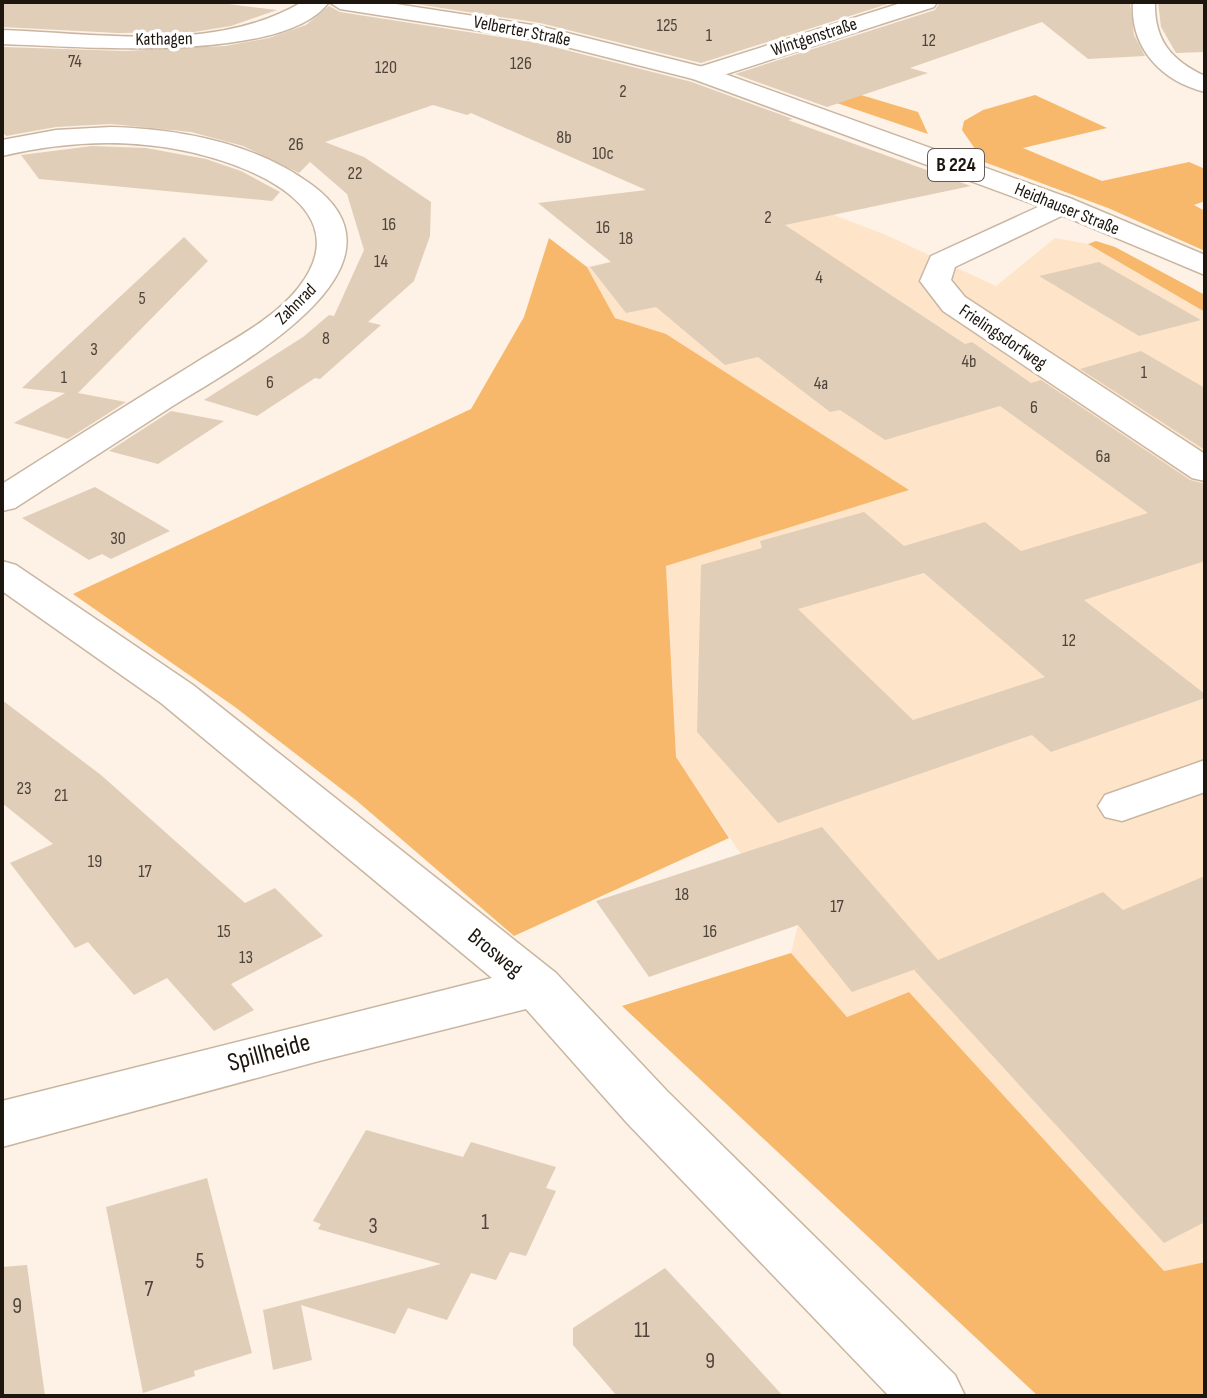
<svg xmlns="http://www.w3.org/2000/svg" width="1207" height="1398" viewBox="0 0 1207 1398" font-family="'Sofia Sans Condensed',sans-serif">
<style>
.built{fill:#fee5ca}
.green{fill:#f7b86b}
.building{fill:#e1ceb9;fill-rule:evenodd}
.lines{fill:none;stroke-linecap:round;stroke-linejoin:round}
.minor-casing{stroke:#c9b6a2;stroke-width:3}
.major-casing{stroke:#c9b6a2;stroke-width:3}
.minor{fill:#fff;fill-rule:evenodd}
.major{fill:#fff;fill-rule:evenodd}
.labels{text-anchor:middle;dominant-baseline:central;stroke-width:7;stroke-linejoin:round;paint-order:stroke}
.number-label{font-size:18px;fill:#4e443a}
.far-street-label{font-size:18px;fill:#1d160f;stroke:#fff}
.shield{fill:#fff;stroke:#615c57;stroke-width:2}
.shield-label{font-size:20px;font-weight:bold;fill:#1d160f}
.street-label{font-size:22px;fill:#1d160f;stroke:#fff}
.near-number-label{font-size:22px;fill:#4e443a}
.near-street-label{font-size:26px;fill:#1d160f;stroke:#fff}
</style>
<rect width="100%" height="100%" fill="#fdf2e5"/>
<!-- built -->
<path class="built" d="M826 212 886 235 996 286 1055 238 1088 244 1205 312V1262L1164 1271 909 992 847 1017 791 953 798 925 741 854 676 758 666 566 908 490 666 335 615 318 587 267Z"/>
<!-- green -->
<path class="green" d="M814 81 918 112 928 134 778 83Z
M1035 95 1107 128 1023 148 1102 181 1189 162 1205 169V201L1194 205 1205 211V251L1108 208 984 162 962 130 964 121 983 110Z
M549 238 587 267 615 318 666 334 909 490 666 566 676 757 729 838 514 936 357 801 235 707 73 594 471 409 524 317Z
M1096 241 1115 247 1205 295V312L1088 244Z
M791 953 847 1017 909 992 1164 1271 1205 1262V1396H1038L622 1006Z"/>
<!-- building -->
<path class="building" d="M2 2H212L277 10 231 26 194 32 117 33 2 27Z
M403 2H894L701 63 540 23Z
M940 2H1130L1134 35 1145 56 1088 59 1042 22 910 68 928 73 827 107 735 74 935 10Z
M1158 2H1205V52L1176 53 1161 27Z
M329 6 340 12 538 43 692 82 793 119 788 120 971 186 785 225 965 344 972 342 1031 383 1041 380 1190 480 1205 484V561L1084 600 1205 694V698L1051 752 1032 735 778 823 697 732 701 565 762 548 760 541 864 512 904 546 985 522 1021 551 1148 513 1000 406 885 440 840 410 830 412 758 357 725 365 656 307 626 313 590 267 611 262 538 203 646 190 471 113 467 115 433 105 325 142 364 157 431 202 430 236 414 281 368 322 381 325 320 379 315 378 257 416 204 400 303 337 329 315 334 316 364 250 347 194 310 162 299 173 243 146 191 132 111 124 56 127 6 136 2 131V47L125 51 225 46 269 38 306 25ZM924 573 1045 677 913 720 798 609Z
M92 146 146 148 206 159 241 171 280 192 272 201 39 179 21 155Z
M184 237 208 261 78 393 126 402 68 439 14 423 65 393 22 388Z
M1099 262 1201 320 1139 336 1039 276Z
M1141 351 1205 388V450L1080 369Z
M171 411 224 421 158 464 109 451Z
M95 487 170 531 111 559 102 554 89 560 22 518Z
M2 700 101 775 245 903 275 888 323 936 231 984 254 1010 214 1031 167 978 134 995 88 942 75 948 10 863 53 844 2 803Z
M822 827 938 960 1103 892 1123 910 1205 876V1222L1164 1243 914 970 927 965 852 992 798 925 649 977 596 901Z
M366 1130 463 1157 471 1142 556 1167 546 1188 556 1191 526 1256 510 1252 496 1280 471 1273 447 1320 408 1308 395 1334 301 1305 312 1360 273 1370 263 1310 441 1264 318 1229 321 1224 313 1221Z
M207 1178 252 1353 194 1371 195 1376 143 1393 106 1207Z
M27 1265 45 1396H2V1267Z
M665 1268 719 1326 783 1396H617L573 1345V1328Z"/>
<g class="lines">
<!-- minor casing -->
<g class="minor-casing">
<path id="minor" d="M302 2H329C283 65 74 46 2 44V30C99 33 215 54 302 2Z
M904 2H937L934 7 711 79H693L690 74 693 69Z
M1133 2H1155C1154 40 1171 60 1205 76V92C1161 81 1130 48 1133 2Z
M111 127C181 129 255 143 312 185 426 269 227 371 168 409 117 442 66 475 15 508L2 511V484C65 444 128 404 192 365 227 342 273 321 299 287 370 195 211 150 146 145 98 140 49 145 2 156V140L56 130Z
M1062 196 1072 199 1076 205 1072 211 955 267 951 280 965 297 1205 454V481L1192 478 943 311 920 281 931 256Z
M2 561 16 565 193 685 556 973 667 1091 955 1375 965 1396H889L627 1123 526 1009 319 1061 2 1147V1101L492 978 161 703 2 591Z
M1205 760V792L1122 821 1105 817 1098 806 1105 795Z"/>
</g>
<!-- major casing -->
<g class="major-casing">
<path id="major" d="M329 2H383L539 26 711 69 1072 199 1205 255V275L1052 211 693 79 539 40 340 9Z"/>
</g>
<!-- minor -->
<use href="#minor" class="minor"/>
<!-- major -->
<use href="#major" class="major"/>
</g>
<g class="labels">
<!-- number labels -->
<g class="number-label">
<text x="667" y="25">125</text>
<text x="709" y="35">1</text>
<text x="929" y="40">12</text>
<text x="75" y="61">74</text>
<text x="521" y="63">126</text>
<text x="386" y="67">120</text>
<text x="623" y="91">2</text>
<text x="564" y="137">8b</text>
<text x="296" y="144">26</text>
<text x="603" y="153">10c</text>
<text x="355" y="173">22</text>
<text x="768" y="217">2</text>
<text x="389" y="224">16</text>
<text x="603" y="227">16</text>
<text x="626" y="238">18</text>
<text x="381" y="261">14</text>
<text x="819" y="277">4</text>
<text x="142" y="298">5</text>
<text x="326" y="338">8</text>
<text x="94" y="349">3</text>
<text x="969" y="361">4b</text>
<text x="1144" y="372">1</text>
<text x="64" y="377">1</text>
<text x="270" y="382">6</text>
<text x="821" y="383">4a</text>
<text x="1034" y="407">6</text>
<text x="1103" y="456">6a</text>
<text x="118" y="538">30</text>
<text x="1069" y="640">12</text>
<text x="24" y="788">23</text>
<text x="61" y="795">21</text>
<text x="95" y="861">19</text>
<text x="145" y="871">17</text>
<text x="682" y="894">18</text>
<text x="837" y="906">17</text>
<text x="224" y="931">15</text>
<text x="710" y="931">16</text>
<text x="246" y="957">13</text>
</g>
<!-- far-street labels -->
<g class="far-street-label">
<text transform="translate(522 31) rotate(11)">Velberter Straße</text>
<text transform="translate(814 37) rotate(-18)">Wintgenstraße</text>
<text transform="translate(164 39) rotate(-1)">Kathagen</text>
<text transform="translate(1067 209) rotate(22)">Heidhauser Straße</text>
<text transform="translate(296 304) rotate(-45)">Zahnrad</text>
<text transform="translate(1003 337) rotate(34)">Frielingsdorfweg</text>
</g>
<!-- shield labels -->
<rect class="shield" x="928" y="149" width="56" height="32" rx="6"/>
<g class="shield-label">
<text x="956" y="165">B 224</text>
</g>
<!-- street labels -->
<g class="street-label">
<text transform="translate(495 953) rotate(39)">Brosweg</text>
</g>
<!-- near-number labels -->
<g class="near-number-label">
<text x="485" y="1222">1</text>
<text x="373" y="1226">3</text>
<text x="200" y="1261">5</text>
<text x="149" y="1289">7</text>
<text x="17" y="1306">9</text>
<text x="642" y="1330">11</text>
<text x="710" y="1361">9</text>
</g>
<!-- near-street labels -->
<g class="near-street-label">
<text transform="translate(269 1053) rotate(-15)">Spillheide</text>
</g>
</g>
<!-- border -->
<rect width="1207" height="1398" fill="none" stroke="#1d160f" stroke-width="8"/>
</svg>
